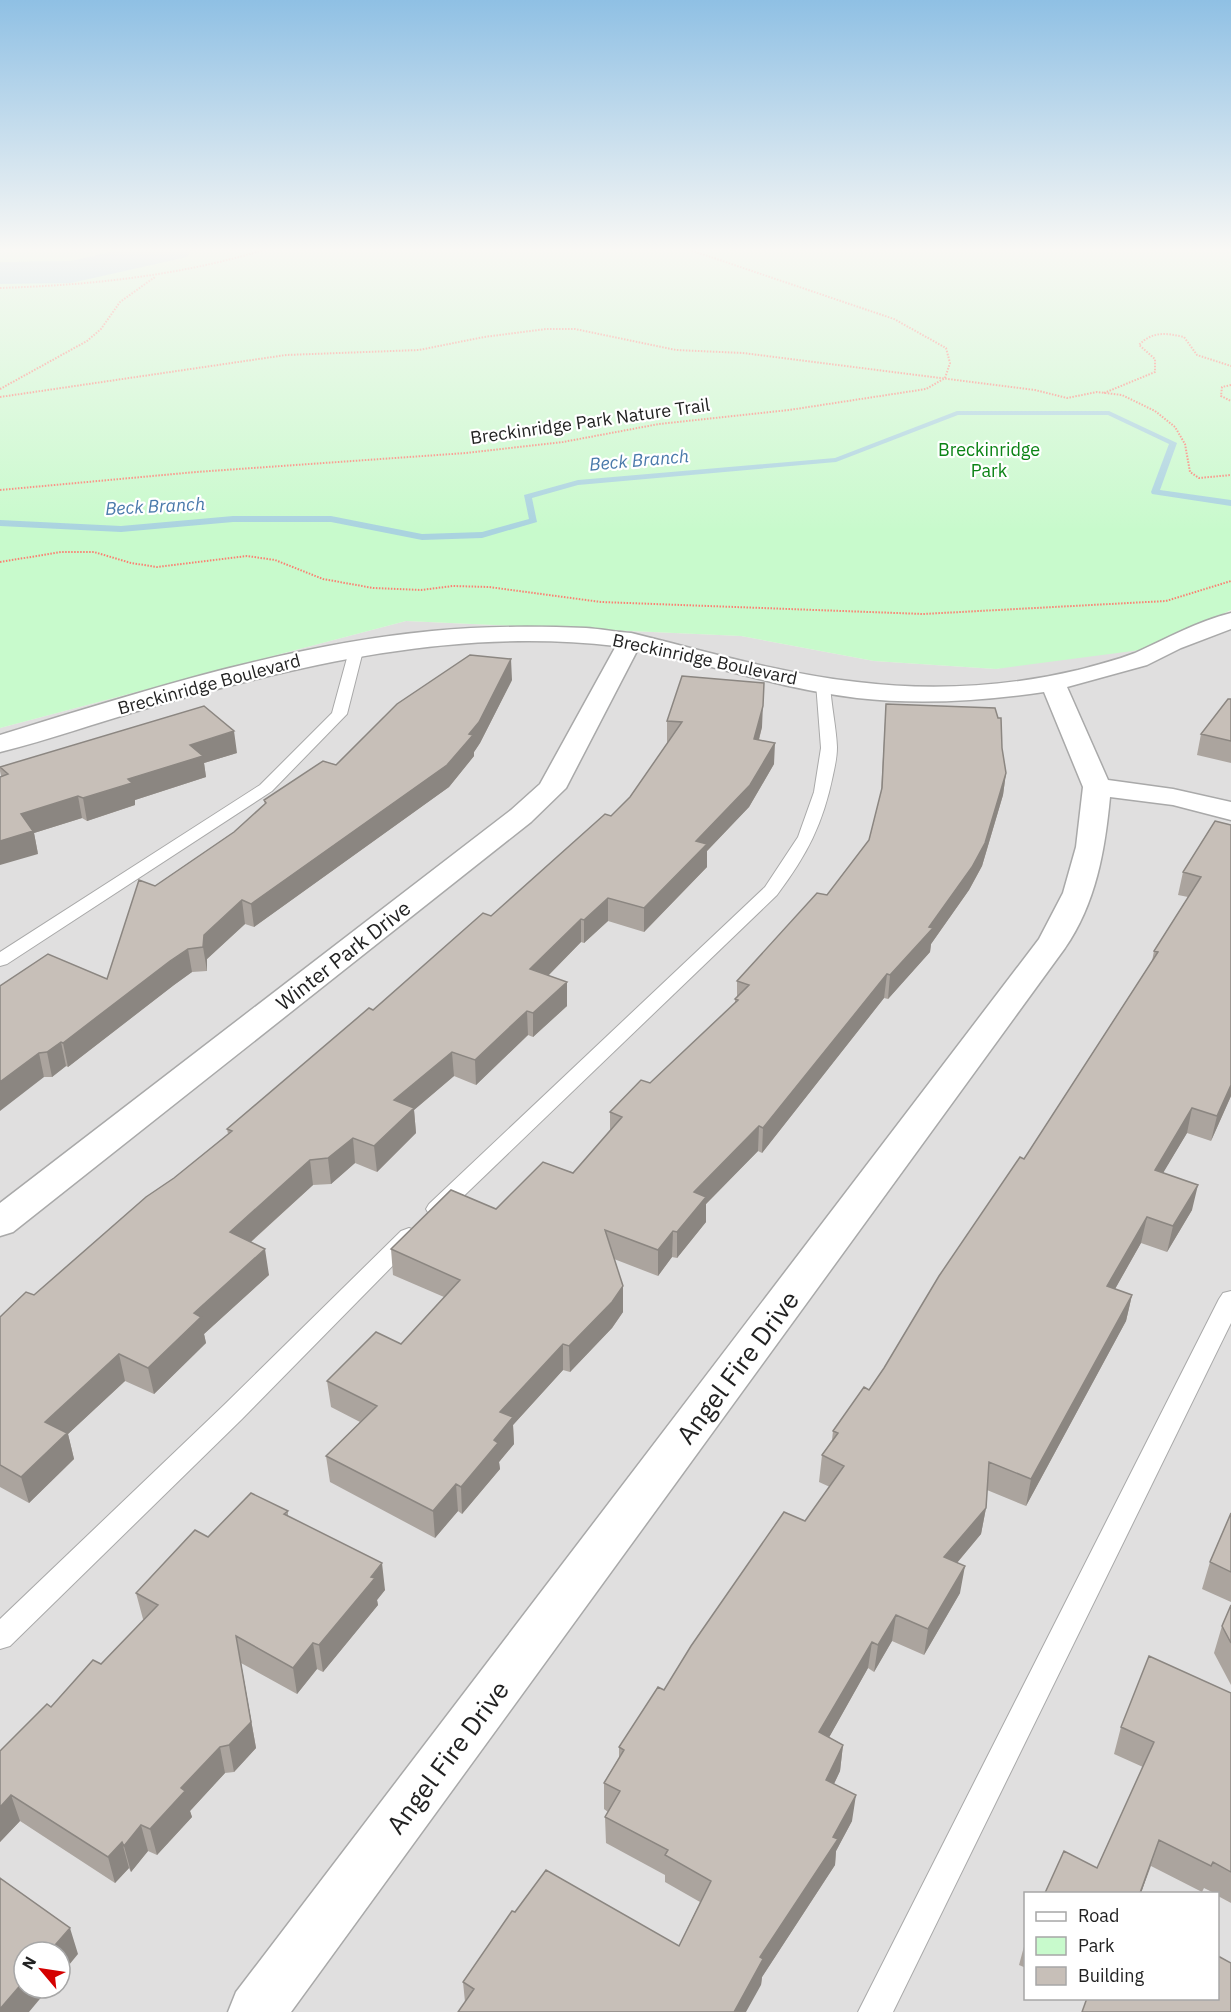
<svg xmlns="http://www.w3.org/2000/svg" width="1231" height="2012" viewBox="0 0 1231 2012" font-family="'IBM Plex Sans',sans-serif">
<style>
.residential{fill:#e0dfdf;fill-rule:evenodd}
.park{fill:#c8facc}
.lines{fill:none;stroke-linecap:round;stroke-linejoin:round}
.stream{fill:#aad3df;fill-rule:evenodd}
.river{fill:#aad3df;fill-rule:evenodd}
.service-casing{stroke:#a9a9a9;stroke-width:2}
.minor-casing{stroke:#a9a9a9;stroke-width:3}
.path{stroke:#fa8072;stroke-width:2;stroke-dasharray:1.5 1.5;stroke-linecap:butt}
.service{fill:#fff;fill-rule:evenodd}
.minor{fill:#fff;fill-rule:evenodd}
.wall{fill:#aba49e}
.shaded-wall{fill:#8b8681}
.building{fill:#c7bfb8;stroke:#8b8681;stroke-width:1.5}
.labels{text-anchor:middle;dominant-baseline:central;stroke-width:4.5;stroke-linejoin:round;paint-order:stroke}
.far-street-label{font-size:18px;fill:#222;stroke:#fff}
.far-park-label{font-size:18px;fill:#0c8416;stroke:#fff}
.far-water-label{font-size:18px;font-style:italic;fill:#4a7aab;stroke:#fff}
.street-label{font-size:21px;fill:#222;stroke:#fff}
.near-street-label{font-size:26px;fill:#222;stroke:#fff}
</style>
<rect width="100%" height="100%" fill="#f2efe9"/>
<!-- residential -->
<path class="residential" d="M1231 618V2012H0V728L406 621 741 636 874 661 996 669ZM1026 1894H1218V1998H1026ZM24 1952H60V1988H24Z"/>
<!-- park -->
<path class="park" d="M0 249H1231V610L1148 649 996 669 874 661 741 636 406 621 0 728Z"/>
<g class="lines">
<!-- stream -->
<path class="stream" d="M957 411H1109L1177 443 1160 490 1231 500V506L1152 494 1151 492 1169 444 1108 415H958L836 462 578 485 532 498 537 522 482 538 422 540 331 522H233L121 532 0 526V520L121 526 233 516H331L422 534 482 532 529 519 524 495 578 480 835 458Z"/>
<!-- river -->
<path class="river" d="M123 249H192L187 257 71 283 0 284V262L71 261Z"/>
<!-- service casing -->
<g class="service-casing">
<path id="service" d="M357 643 364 647 347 714 272 791 7 964 0 966V952L260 785 332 713 350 647Z
M823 679 830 683C831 705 836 726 837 747 837 757 835 766 833 775 823 824 807 855 777 895L445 1214 437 1217 429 1214 426 1209 429 1204 765 887 798 837 814 792 821 748 816 683Z
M409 1228 417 1231 420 1236 417 1241 242 1419 10 1646 0 1649V1619L224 1405 401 1231Z
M1231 1291V1323L893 2012H858L1219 1299 1223 1293Z"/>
</g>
<!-- minor casing -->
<g class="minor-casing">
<path id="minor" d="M1231 613V629L1181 648 1147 665 1067 687 1108 780 1173 789 1231 802V820L1173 805 1110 797C1105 850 1096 903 1065 948L291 2012H228L236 1992 1039 939 1063 893 1076 847 1083 787 1044 692C982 701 919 705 857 698 783 689 711 665 638 649L566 788 531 822 13 1232 0 1236V1203L511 810 540 784 616 646C455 627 298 665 144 709 96 723 49 740 0 752V735C140 692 285 645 432 631 482 626 535 626 586 628 601 629 616 632 631 633 705 651 781 674 857 682 930 691 1007 687 1078 670 1097 665 1117 660 1135 653 1166 639 1198 621 1231 613Z"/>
</g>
<!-- path -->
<path class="path" d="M0 288C91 285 179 276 267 249
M1231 385 1222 387 1221 396 1231 401
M0 389 87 341 101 329 120 302 155 277
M1104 393 1155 372V359L1139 345C1152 331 1167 333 1184 337L1197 355 1231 366
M0 397 286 355 419 350 484 337 546 329H575L676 350 743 353 1035 390 1067 398 1097 392 1122 395 1155 411 1175 427 1185 444 1190 472 1199 478 1231 475
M0 490 196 472 466 453 563 442 659 424 789 410 926 389 945 378 950 363 946 348 894 319 687 249
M0 562 61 552H94L131 563 157 567 247 556 275 560 323 579 373 588 421 590 453 586 489 587 601 602 923 614 1166 601 1231 581"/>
<!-- service -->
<use href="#service" class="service"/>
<!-- minor -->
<use href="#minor" class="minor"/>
</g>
<!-- wall -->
<path class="wall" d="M512 680 480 743 474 752V756L449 787 254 927 245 924 207 959V971L192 972 174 985 68 1067 66 1066 52 1077H44L0 986 107 979 155 886 234 832 265 804 264 800Z
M1231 699V763L1197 755 1201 734Z
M886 704 1002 748 1006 773 1003 795 982 866 969 890 931 944 930 952 888 999 884 998 762 1153 758 1151 706 1204V1222L677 1258 672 1257 658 1276 614 1259 623 1286V1312L612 1328 570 1372 563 1370 513 1425 514 1444 499 1462 500 1469 462 1514 458 1511 435 1538 330 1482 326 1456 360 1422 331 1407 327 1381 401 1344 444 1297 393 1275 391 1249 496 1209 573 1173 610 1131V1112L650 1083 735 1003V999L737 998V981L827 895 869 840 881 792Z
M667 721 762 727 759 740 774 764 749 807 707 851V867L644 932 608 921 584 943 581 942 548 976 567 1006 533 1037 528 1035 476 1085 454 1076 414 1110 416 1133 377 1172 355 1163 331 1184 313 1185 251 1242 269 1275 204 1334 206 1343 154 1394 125 1381 68 1434 74 1459 29 1503 0 1487V1317L34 1295 228 1134 227 1129 373 1010 491 916 611 816 630 797 668 743H667Z
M237 753 204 763 206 777 135 800V805L87 821 82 818 34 833 38 854 1 776 0 771V767Z
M1231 825V1096L1211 1141 1187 1133 1163 1172 1192 1210 1167 1252 1141 1243 1115 1289 1132 1295 1126 1321 1026 1506 987 1490 986 1508 981 1534 957 1563 960 1593 924 1655 892 1641 874 1672 868 1668 829 1737 843 1745 840 1771 834 1784 852 1821 836 1851 835 1865 762 1977 761 1985 465 2002 463 1982 515 1912 679 1946 700 1902 665 1882V1875L606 1843 605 1817 608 1812 604 1809V1783L619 1758V1747L664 1690 805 1521 830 1487 819 1482 822 1455 832 1440 833 1431 869 1390 884 1368 1024 1159 1152 961 1154 951 1188 897 1178 895 1183 872Z
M288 1511V1516L385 1590 377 1600 378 1605 323 1672 317 1669 297 1694 241 1663 256 1748 234 1772 225 1773 190 1811 192 1817 157 1855 148 1851 131 1872 129 1868 115 1883 20 1821 0 1842V1751L101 1664 144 1620 143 1619 136 1593 208 1537Z
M1231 1513V1602L1202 1589 1210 1562Z
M1231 1605V1685L1214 1653 1222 1626Z
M1231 1693V1903L1218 1896V1893H1214L1204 1888 1202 1892 1151 1866 1141 1893H1045L1097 1868 1143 1767 1114 1754 1121 1727Z
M1026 1939V1968L1019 1965Z"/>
<!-- shaded-wall -->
<path class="shaded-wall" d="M511 659 512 680 480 743 474 752V756L449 787 254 927 251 904 469 734Z
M763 704 762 727 753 761 754 739Z
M234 731 237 753 204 763 206 777 135 800V805L87 821 83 798 128 779 190 745Z
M775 743 774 764 749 807 707 851V867L644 932V908L696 841Z
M1006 773 1003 795 982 866 969 890 931 944 930 952 888 999 890 975Z
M78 796 82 818 34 833 38 854 0 865V841L21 814Z
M608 898V921L584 943V920Z
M242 900 245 924 207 959V971L203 947 204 935Z
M581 919V942L531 993 530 969Z
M188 949 192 972 174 985 68 1067 63 1043 170 961Z
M887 974 884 998 762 1153 763 1128Z
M567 982V1006L533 1037V1013Z
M527 1011 528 1035 476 1085 475 1060Z
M61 1042 66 1066 52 1077 47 1052Z
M452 1052 454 1076 414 1110 416 1133 377 1172 374 1146 394 1100Z
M39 1053 44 1077 0 1111V1082Z
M1231 1085V1096L1211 1141 1217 1116Z
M1192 1108 1187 1133 1150 1195 1155 1170Z
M759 1126 758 1151 706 1204V1222L677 1258V1232L694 1192Z
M353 1138 355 1163 331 1184 328 1158Z
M310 1160 313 1185 234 1257 230 1232Z
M1198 1185 1192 1210 1167 1252 1173 1226Z
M1147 1217 1141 1243 1102 1312 1107 1286Z
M673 1231 672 1257 658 1276V1250Z
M265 1249 269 1275 204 1334 206 1343 154 1394 148 1368 194 1313Z
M623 1286V1312L612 1328 570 1372 569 1346Z
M1132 1295 1126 1321 1026 1506 1031 1479Z
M563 1344V1370L513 1425 514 1444 499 1462 500 1469 462 1514 461 1487 494 1440 500 1412Z
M119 1354 125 1381 68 1434 74 1459 29 1503 21 1477 45 1422Z
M456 1484 458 1511 435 1538 433 1511Z
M986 1508 981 1534 940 1583 944 1557Z
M382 1563 385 1590 377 1600 378 1605 323 1672 319 1645Z
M965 1566 960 1593 924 1655 928 1629Z
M896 1615 892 1641 874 1672 878 1645Z
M236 1636 256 1748 234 1772 229 1745Z
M872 1642 868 1668 817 1759 819 1732Z
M313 1643 317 1669 297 1694 293 1668Z
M843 1745 840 1771 823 1807 826 1780Z
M220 1747 225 1773 190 1811 192 1817 157 1855 150 1829 181 1788Z
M11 1795 20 1821 0 1842V1807Z
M856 1795 852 1821 836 1851 835 1865 762 1977 761 1985 746 2012H734L760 1957 833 1837Z
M141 1825 148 1851 131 1872 124 1846Z
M1159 1840 1141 1893H1140Z
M122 1842 129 1868 115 1883 108 1857Z
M70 1928 78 1954 60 1976V1952H49Z
M24 1981V1988H49L29 2012H0V2009Z"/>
<!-- building -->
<path class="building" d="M470 655 511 659 479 722 469 734 473 735 447 765 251 904 242 900 204 935 203 947 188 949 170 961 63 1043 61 1042 47 1052 39 1053 0 1082V986L48 954 107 979 139 880 155 886 234 832 266 803 264 800 323 761 336 765 397 704Z
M682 676 764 683 763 706 754 739 775 743 750 785 696 841 707 844 644 908 608 898 584 920 581 919 530 969 567 982 533 1013 527 1011 475 1060 452 1052 394 1100 414 1108 374 1146 353 1138 328 1158 310 1160 230 1232 265 1249 194 1313 201 1317 148 1368 119 1354 45 1422 67 1433 21 1477 0 1465V1317L26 1292 34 1295 146 1197 174 1178 232 1131 227 1129 369 1008 373 1010 483 913 491 916 605 814 611 816 630 797 682 722 667 721Z
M1228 699H1231V741L1201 734Z
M886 704 995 708 998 718H1001L1002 748 1006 773 985 843 972 867 929 927 933 928 890 975 887 974 763 1128 759 1126 694 1192 706 1197 677 1232 673 1231 658 1250 605 1230 623 1286 612 1302 569 1346 563 1344 500 1412 513 1417 494 1440 498 1443 461 1487 456 1484 433 1511 326 1456 377 1406 327 1381 376 1332 401 1344 460 1280 391 1249 451 1190 496 1209 543 1162 573 1173 622 1117 610 1112 641 1080 650 1083 738 1000 735 999 749 985 737 981 817 893 827 895 869 840 882 788Z
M204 706 234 731 190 745 203 756 128 779 132 783 83 798 78 796 21 814 33 831 0 841V777L8 774 0 767Z
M1215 821 1231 825V1085L1217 1116 1192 1108 1155 1170 1198 1185 1173 1226 1147 1217 1107 1286 1132 1295 1031 1479 989 1462 986 1508 944 1557 965 1566 928 1629 896 1615 878 1645 872 1642 819 1732 843 1745 826 1780 856 1795 833 1837 838 1839 760 1957 763 1959 734 2012H458L474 1989 463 1982 512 1911 515 1912 546 1870 679 1946 711 1881 665 1855 668 1850 605 1817 620 1791 604 1783 624 1750 619 1747 658 1687 664 1690 691 1646 784 1512 805 1521 844 1466 822 1455 838 1433 833 1431 864 1387 869 1390 884 1368 939 1276 1020 1157 1024 1159 1158 952 1154 951 1201 877 1183 872Z
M251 1493 288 1511 284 1514 382 1563 371 1577 375 1578 319 1645 313 1643 293 1668 236 1636 251 1722 229 1745 220 1747 181 1788 185 1791 150 1829 141 1825 124 1846 122 1842 108 1857 11 1795 0 1807V1751L47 1704 51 1707 93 1660 101 1664 158 1605 136 1593 195 1530 208 1537Z
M1231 1513V1572L1210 1562Z
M1231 1605V1643L1222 1626Z
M1149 1656 1231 1693V1872L1213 1862 1211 1866 1159 1840 1140 1893H1045L1064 1851 1097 1868 1154 1742 1121 1727Z
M0 1878 70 1928 49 1952H24V1981L0 2009Z
M1218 1956 1231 1963V2012H1082L1087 1998H1218Z"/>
<!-- sky -->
<linearGradient id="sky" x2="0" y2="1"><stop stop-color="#8fc0e4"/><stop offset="0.47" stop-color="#f9f8f5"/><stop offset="1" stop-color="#f9f8f5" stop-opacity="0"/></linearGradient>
<rect width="1231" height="531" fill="url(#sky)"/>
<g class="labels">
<!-- far-street labels -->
<g class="far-street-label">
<text transform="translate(590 421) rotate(-8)">Breckinridge Park Nature Trail</text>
<text transform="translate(705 659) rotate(12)">Breckinridge Boulevard</text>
<text transform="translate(209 684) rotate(-15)">Breckinridge Boulevard</text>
</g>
<!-- far-park labels -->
<g class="far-park-label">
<text x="989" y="449">Breckinridge<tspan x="989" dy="21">Park</tspan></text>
</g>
<!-- far-water labels -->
<g class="far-water-label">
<text transform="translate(639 460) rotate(-5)">Beck Branch</text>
<text transform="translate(155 506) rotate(-3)">Beck Branch</text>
</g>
<!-- street labels -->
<g class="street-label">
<text transform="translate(343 955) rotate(-38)">Winter Park Drive</text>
</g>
<!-- near-street labels -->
<g class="near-street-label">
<text transform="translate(737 1367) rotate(-53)">Angel Fire Drive</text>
<text transform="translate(447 1757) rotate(-53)">Angel Fire Drive</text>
</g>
</g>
<!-- legend -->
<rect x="1024" y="1892" width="195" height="108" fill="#ffffff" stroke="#a7a7a7" stroke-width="1.5"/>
<rect x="1036" y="1912" width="30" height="9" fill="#ffffff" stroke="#a7a7a7" stroke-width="1.5"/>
<text x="1078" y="1922" font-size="18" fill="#222222">Road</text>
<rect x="1036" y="1937" width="30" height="18" fill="#c8facc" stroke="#a7a7a7" stroke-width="1.5"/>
<text x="1078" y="1952" font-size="18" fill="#222222">Park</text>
<rect x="1036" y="1967" width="30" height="18" fill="#c7bfb8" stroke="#a7a7a7" stroke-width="1.5"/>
<text x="1078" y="1982" font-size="18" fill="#222222">Building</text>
<!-- north arrow -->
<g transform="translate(42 1970) rotate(299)"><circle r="28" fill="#ffffff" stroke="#a7a7a7" stroke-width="1.5"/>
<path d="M0-4.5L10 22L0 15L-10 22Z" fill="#d40000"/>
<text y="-9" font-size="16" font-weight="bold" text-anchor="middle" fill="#222222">N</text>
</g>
</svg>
